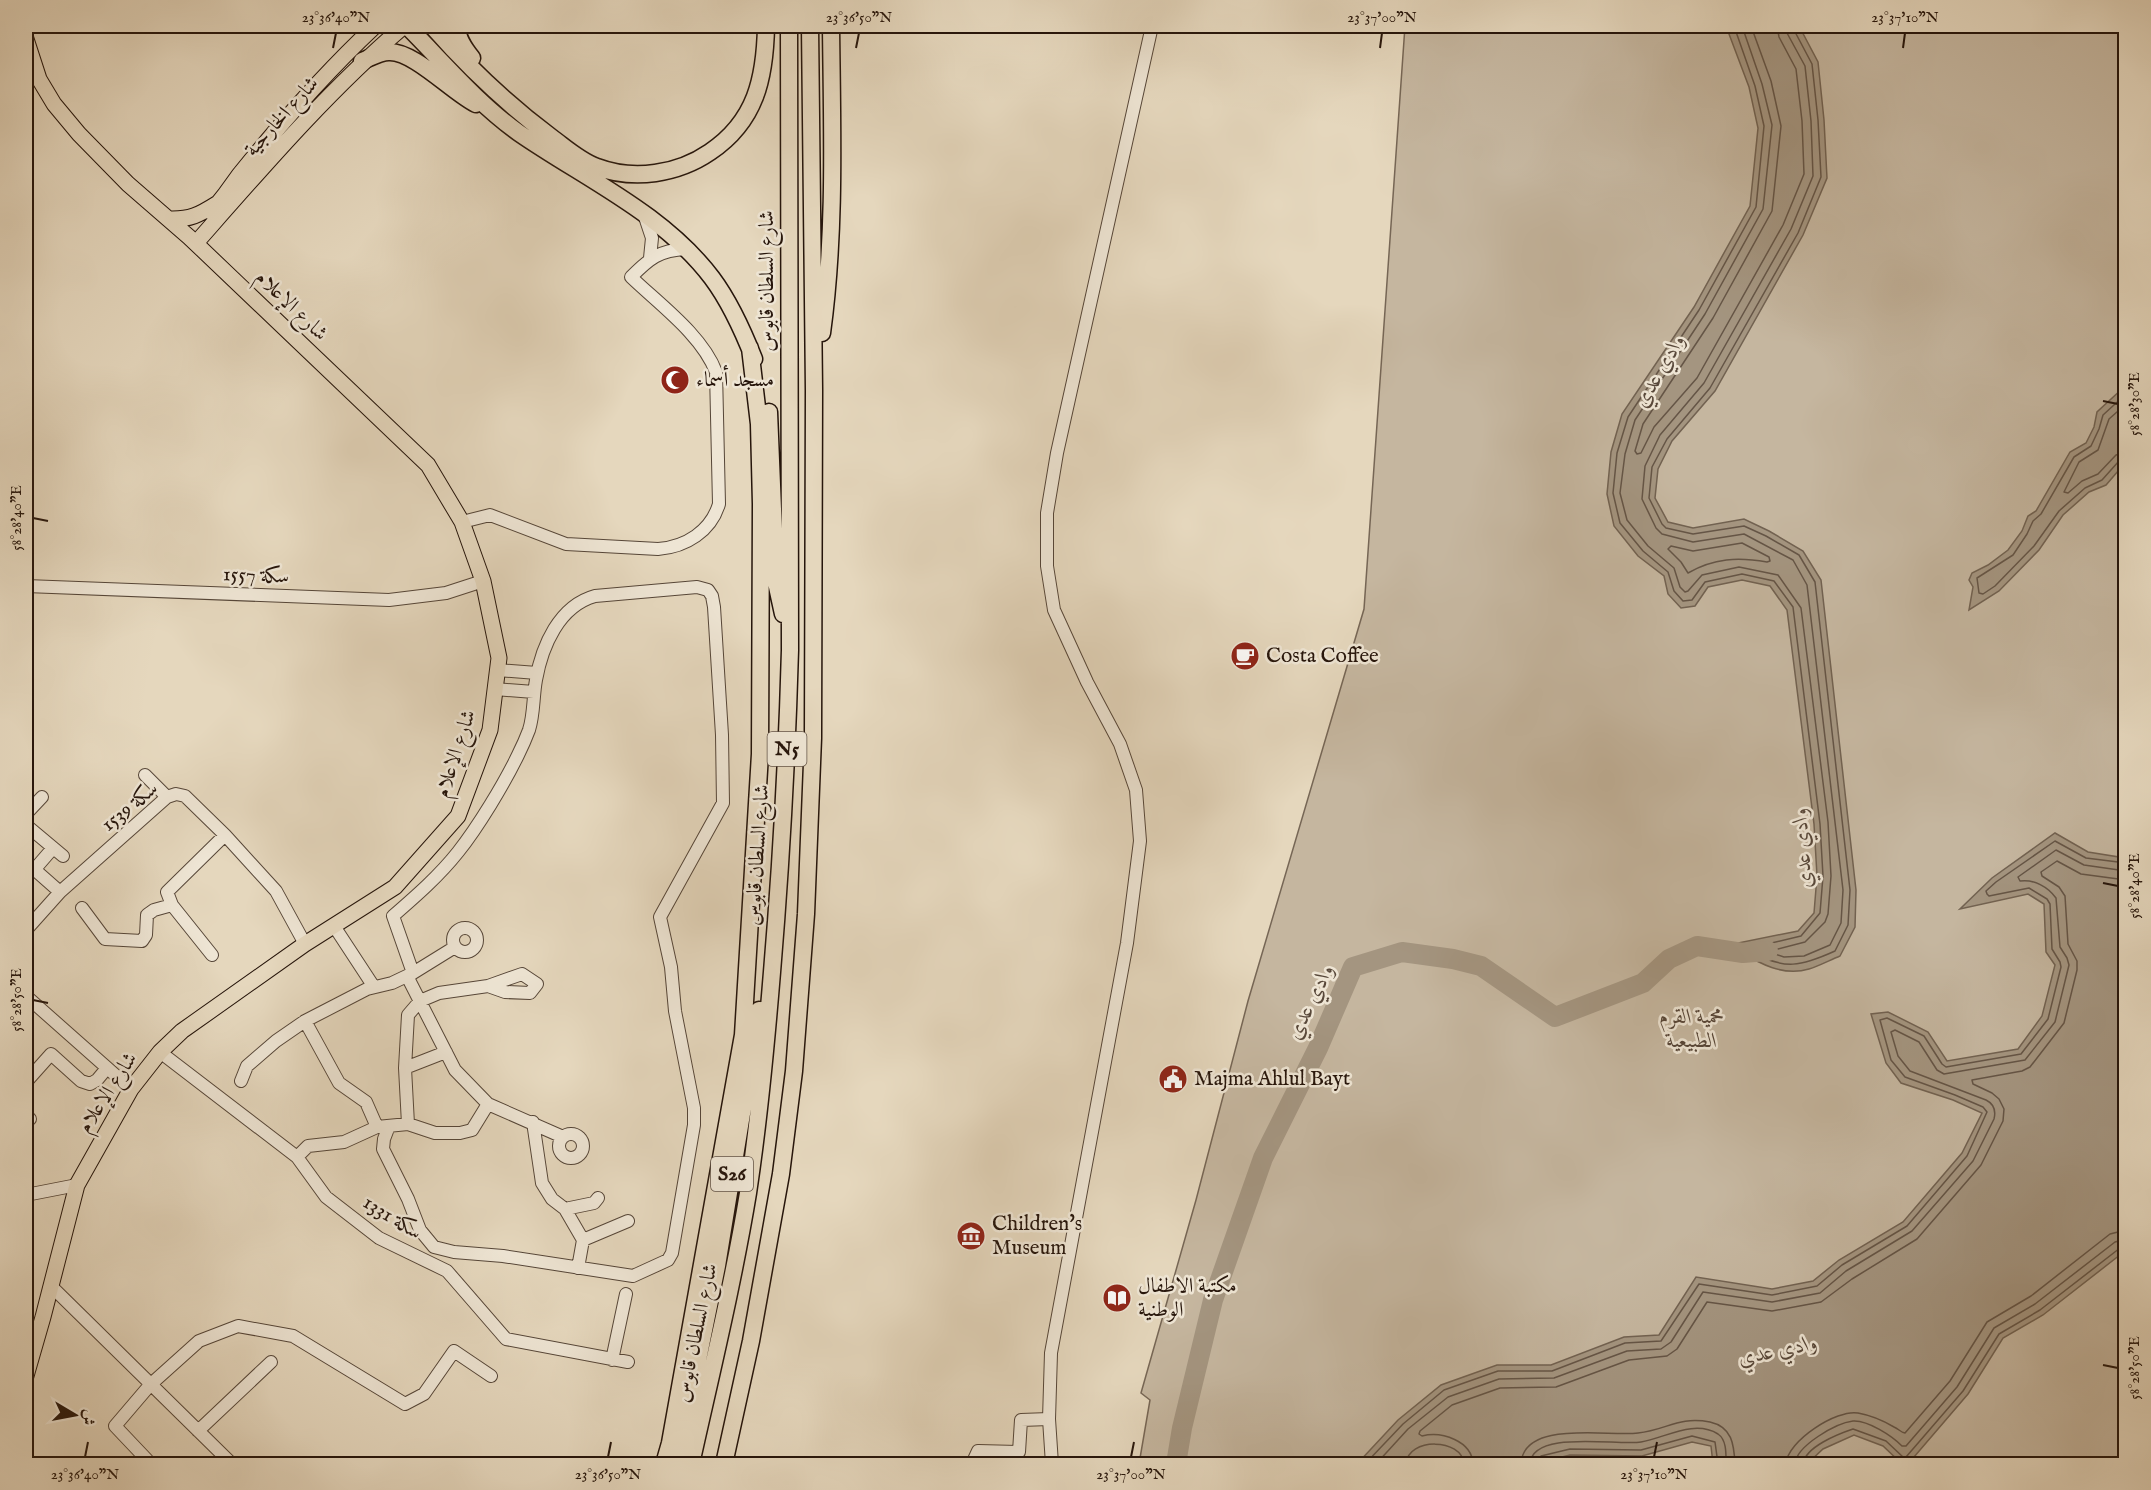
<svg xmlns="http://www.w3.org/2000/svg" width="2151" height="1490" viewBox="0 0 2151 1490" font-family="'IM FELL English',Amiri,serif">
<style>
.green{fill:#c5b69f;stroke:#766655;stroke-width:1.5}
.water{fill:#a49580;stroke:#726251;stroke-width:1.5}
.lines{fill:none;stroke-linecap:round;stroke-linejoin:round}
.shore{stroke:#655546;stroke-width:1.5}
.river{stroke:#a49580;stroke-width:20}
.minor-casing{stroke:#564638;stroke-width:14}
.major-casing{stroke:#26150b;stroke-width:17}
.highway-casing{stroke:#26150b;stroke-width:19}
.minor{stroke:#eee5d4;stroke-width:12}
.major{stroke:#e5d7bd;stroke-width:15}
.highway{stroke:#e5d7bd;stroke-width:16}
.ticks{fill:none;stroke:#26150b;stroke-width:2}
.labels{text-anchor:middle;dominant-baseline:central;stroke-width:5;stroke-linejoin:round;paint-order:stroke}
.shield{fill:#eee5d4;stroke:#625347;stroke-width:1.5}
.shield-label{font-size:20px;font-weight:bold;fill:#26150b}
.street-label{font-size:21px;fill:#26150b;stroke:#eee5d4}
.poi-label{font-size:21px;fill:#26150b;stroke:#eee5d4;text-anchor:start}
.park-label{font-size:21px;font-style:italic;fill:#564537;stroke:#eee5d4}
.water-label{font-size:22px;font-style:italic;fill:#58483a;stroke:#eee5d4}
.neatline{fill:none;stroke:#26150b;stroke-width:2}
.ticks-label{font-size:15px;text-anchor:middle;fill:#26150b}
</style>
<rect width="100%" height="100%" fill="#e5d7bd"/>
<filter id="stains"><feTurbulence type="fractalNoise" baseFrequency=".00333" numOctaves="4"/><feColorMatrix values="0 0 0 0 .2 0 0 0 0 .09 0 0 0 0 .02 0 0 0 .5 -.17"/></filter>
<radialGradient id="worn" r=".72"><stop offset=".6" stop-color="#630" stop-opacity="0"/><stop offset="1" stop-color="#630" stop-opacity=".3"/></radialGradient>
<!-- green -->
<path class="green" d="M1405 26H2125V1464H1139L1150 1400 1141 1393 1196 1200 1248 1001 1364 609Z"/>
<!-- water -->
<path class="water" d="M1726 26H1799L1818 62 1824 120 1827 178 1803 235 1715 391 1672 441 1658 469 1655 498 1668 522 1693 528 1744 519 1769 531 1803 551 1821 580 1856 890 1855 927 1840 956C1830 960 1819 966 1809 969 1779 978 1753 959 1728 945L1798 931 1814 913 1817 876 1814 824 1787 610 1770 586 1742 580 1708 587 1695 606 1681 608 1668 594 1664 576 1638 556 1614 526 1607 494 1611 452 1622 414 1694 307 1750 206 1758 128 1749 87Z
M2125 373V463L2106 485 2089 492 2063 515 2039 550 1999 591 1969 610 1973 587 1969 580 1972 573 1988 565 2008 550 2022 531 2028 516 2036 511 2070 452 2086 443 2094 427 2097 412 2123 388Z
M2055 833 2088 852 2125 858V1251L2043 1315 2003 1338 1968 1394 1908 1464H1902L1883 1446 1854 1435 1823 1449 1807 1464H1713L1711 1446 1692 1442 1642 1456 1570 1455 1534 1464H1458L1432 1457 1413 1464H1357L1398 1420 1441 1385 1497 1365H1551L1624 1337 1659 1335 1696 1277 1772 1289 1813 1281 1839 1260 1903 1222 1962 1153 1982 1113 1953 1100 1901 1083 1886 1063 1871 1014 1888 1012 1928 1032 1947 1061 2018 1049 2042 1016 2055 965 2046 952 2044 904 2028 894 1960 909 1992 878Z"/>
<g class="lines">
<!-- shore -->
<path class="shore" d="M1734 26 1755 86 1764 126 1756 207 1699 310 1628 417 1617 453 1613 493 1620 523 1643 551 1668 572 1674 591 1683 601 1692 600 1705 582 1742 574 1774 581 1793 607 1820 824 1823 876 1820 913 1801 936 1750 948 1751 951C1784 971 1802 966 1835 951L1848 925 1850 890 1815 582 1799 555 1766 536 1744 526 1693 534 1666 528 1662 524 1649 498 1652 467 1667 439 1710 388 1798 233 1821 177 1818 120 1812 64 1794 30V26
M1742 26 1762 84 1772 125 1763 209 1705 314 1635 420 1625 454 1620 493 1627 520 1648 546 1674 568 1680 587 1685 592 1688 591 1702 575 1739 567 1778 575 1801 608 1828 822 1831 876 1828 914 1825 922 1805 942 1774 950 1775 954 1784 957 1804 956 1830 945 1841 923 1843 890 1807 585 1793 560 1744 534 1693 542 1662 534 1656 528 1642 499 1645 466 1660 435 1704 383 1791 229 1813 176 1811 121 1805 66 1787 33 1786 26
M1751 26 1771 81 1781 126 1772 211 1713 318 1643 424 1635 451 1637 454 1641 453 1654 427 1697 378 1783 225 1804 174 1802 121 1796 69 1779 37 1777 26
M2126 394 2103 415 2099 429 2091 446 2074 457 2041 514 2033 521 2027 534 2013 555 1977 578 1979 593 1983 594 1995 586 2034 546 2059 511 2085 488 2102 480 2119 461 2126 460
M2126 404 2109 419 2098 450 2079 462 2064 492 2068 493 2082 481 2098 474 2116 455 2126 452
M1742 543 1769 557 1770 561 1767 562C1738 557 1714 558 1688 573L1681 562 1668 549 1671 546 1693 551Z
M1365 1464 1403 1424 1444 1390 1498 1371H1552L1625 1343 1661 1341 1699 1284 1772 1295 1817 1286 1842 1265 1907 1226 1967 1156 1987 1112 1983 1107 1955 1095 1905 1077 1891 1060 1880 1020 1887 1018 1924 1036 1942 1064 1946 1067 2021 1054 2048 1019 2061 967 2060 962 2052 949 2050 904 2047 899 2029 888 1989 896 1987 894 1986 891 1996 882 2055 841 2086 858 2126 863
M1376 1464 1408 1429 1448 1397 1499 1379 1554 1378 1627 1351 1661 1349 1671 1342 1703 1292 1772 1302 1820 1293 1846 1271 1912 1231 1973 1161 1994 1119C1996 1111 1994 1104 1986 1100L1910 1071 1898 1056 1891 1032 1895 1030 1919 1042 1937 1070 1944 1074 2025 1060 2055 1022 2069 965 2067 958 2060 947 2056 898C2048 887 2034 879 2020 881L2018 877 2056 850 2084 865 2126 871
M1406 1464C1408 1437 1462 1438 1464 1464
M1473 1464C1472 1441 1442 1431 1422 1436L1419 1434 1420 1431 1452 1405 1500 1388 1556 1387 1629 1360 1667 1356 1677 1349 1707 1302 1772 1311 1821 1302 1852 1279 1917 1239 1981 1165 2003 1121 2004 1109 1999 1099 1992 1093 1973 1084 1972 1080 2022 1071 2030 1067 2064 1023 2077 970V961L2068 944 2065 896 2059 887 2042 876 2041 872 2057 861 2081 874 2126 880
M1521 1464C1523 1419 1609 1437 1638 1433 1667 1430 1678 1416 1710 1422 1732 1427 1734 1444 1735 1464
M1530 1464C1532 1429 1618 1446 1641 1442 1665 1438 1694 1419 1718 1434 1727 1440 1726 1455 1726 1464
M1538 1464 1541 1456 1570 1449 1641 1450 1692 1436 1715 1442 1718 1464
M1786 1464C1787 1441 1837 1409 1858 1413 1869 1415 1884 1421 1894 1427 1899 1429 1900 1432 1905 1433L1950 1381 1987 1322 2031 1296 2110 1234 2126 1230
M1795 1464C1796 1446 1836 1423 1853 1421 1868 1420 1892 1436 1902 1446H1906L1957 1387 1994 1328 2035 1304 2115 1242 2126 1239
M1803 1464C1805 1447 1838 1434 1853 1429L1886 1441 1903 1457H1906L1963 1391 1999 1334 2040 1310 2120 1248 2126 1246"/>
<!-- river -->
<path class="river" d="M1176 1464 1182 1428 1213 1300 1263 1158 1318 1048 1353 967 1402 952 1453 959 1481 966 1555 1017 1643 983 1669 959 1697 946 1743 953 1768 951"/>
<!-- minor casing -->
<g class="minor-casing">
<path id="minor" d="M644 214 652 238 650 258
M462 522 490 515 566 544 658 549C686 547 711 531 719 504L716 372C702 335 659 304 631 277 649 259 659 250 686 249
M26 586 389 600 446 593 483 581
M497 670 537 673
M495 689 534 692
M145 775 167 797
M26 814 42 797
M26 825 63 856
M26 862 60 892
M34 870 53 848
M82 908 105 939 142 941 146 935 147 915 154 910 172 905
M334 926 374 987
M453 940a12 12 0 1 1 24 0a12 12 0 1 1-24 0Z
M26 930 60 892 167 797 176 794 185 796 225 835 276 891 305 944
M212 955 172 905 167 892 225 835
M407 976 455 1070 488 1104 563 1137
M26 996 131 1089
M305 1021 339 1083 366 1102 377 1127
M160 1052 297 1157 326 1197 379 1238 447 1271 506 1339 628 1362
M405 1068 446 1052
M241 1081 247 1066 276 1041 305 1021 367 989 392 983 413 973 455 947
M26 1082 51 1054 81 1081 90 1084 97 1080 107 1068
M26 1115 30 1119
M533 1122 542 1183 552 1199 565 1209 583 1240 578 1268
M408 1124 405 1068 408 1015 420 1001 439 993 488 986 505 992 530 993 537 984 522 974 488 986
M389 1126 384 1139 383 1149 408 1199 420 1230 434 1247 454 1252 503 1256 633 1276 668 1260 672 1253 694 1125V1108L675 1011 671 967 660 917 723 803 722 735 714 607 712 596 708 590 697 587 595 596C559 606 542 646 536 680 533 696 534 715 529 730 526 738 522 747 518 755 504 784 478 827 458 852 439 876 416 896 393 916L413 973
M559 1146a12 12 0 1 1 24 0a12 12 0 1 1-24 0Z
M297 1157 308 1146 344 1142 377 1127 408 1124 435 1133H460L472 1130 488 1104
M26 1195 77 1185
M565 1209 594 1203 598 1198
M583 1240 628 1221
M51 1286 232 1464
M612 1360 626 1294
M198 1431 271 1362
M151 1464 115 1426 150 1385 199 1341 238 1326 293 1336 405 1404 424 1394 454 1351 491 1376
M972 1464 978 1451 1019 1452 1021 1420 1049 1419
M1052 1464 1049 1419 1051 1353 1127 943 1140 841 1136 790 1120 744 1087 682 1054 610 1047 566V513L1057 453 1152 26"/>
</g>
<!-- major casing -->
<g class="major-casing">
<path id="major" d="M26 39 39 79 54 104 79 134 128 184 189 237 428 465 462 522 483 581 499 658 490 730 458 816 395 887 305 944 182 1031 160 1052 131 1089 77 1185 43 1317 26 1376
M211 212C221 200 230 188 239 175 281 123 327 71 375 26
M168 219C190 220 199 215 218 203
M196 243C262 168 328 91 404 26"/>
</g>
<!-- highway casing -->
<g class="highway-casing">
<path id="highway" d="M407 26C443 62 477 103 519 133 584 178 663 213 712 278 730 302 743 331 754 359
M432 26C468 67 507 104 551 137 566 148 580 161 597 167 634 181 678 174 710 152 756 121 765 78 766 26
M457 26C457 38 464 48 472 58
M362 61C370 58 380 52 389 52 414 51 452 92 476 104
M822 333C836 231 832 128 831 26
M769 412 776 582 783 614
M664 1464 670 1443 743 1035 760 754 761 504 759 424 750 348
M677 1464 717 1266 759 1010
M691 1464C711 1374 733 1284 748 1193 759 1120 766 1046 772 972 781 865 787 757 790 650L789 26
M724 1464 751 1341 781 1174 794 1071 806 914 813 738 814 390 810 26"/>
</g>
<!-- minor -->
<use href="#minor" class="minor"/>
<!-- major -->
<use href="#major" class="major"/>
<!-- highway -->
<use href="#highway" class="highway"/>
</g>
<!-- ticks -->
<path class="ticks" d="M333 48 336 33M856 48 859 33M1380 48 1382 33M1903 48 1905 33M2103 401 2118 404M33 518 48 521M2103 883 2118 886M33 1000 48 1003M2103 1365 2118 1368M85 1457 88 1442M608 1457 611 1442M1131 1457 1134 1442M1654 1457 1657 1442"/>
<!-- icons -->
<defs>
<g id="mosque-disc" transform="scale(1.5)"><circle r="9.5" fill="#8f2418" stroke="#eee5d4"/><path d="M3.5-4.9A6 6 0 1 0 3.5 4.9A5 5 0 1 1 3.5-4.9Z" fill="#fff"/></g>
<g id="cafe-disc" transform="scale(1.5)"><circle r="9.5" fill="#8f2418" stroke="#eee5d4"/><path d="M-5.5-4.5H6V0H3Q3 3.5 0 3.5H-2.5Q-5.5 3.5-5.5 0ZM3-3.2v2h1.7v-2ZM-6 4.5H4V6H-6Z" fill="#fff"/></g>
<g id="civic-disc" transform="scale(1.5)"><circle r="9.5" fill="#8f2418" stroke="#eee5d4"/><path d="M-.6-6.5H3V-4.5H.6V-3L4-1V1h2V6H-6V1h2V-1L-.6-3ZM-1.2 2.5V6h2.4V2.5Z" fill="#fff"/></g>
<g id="museum-disc" transform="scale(1.5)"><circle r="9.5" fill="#8f2418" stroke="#eee5d4"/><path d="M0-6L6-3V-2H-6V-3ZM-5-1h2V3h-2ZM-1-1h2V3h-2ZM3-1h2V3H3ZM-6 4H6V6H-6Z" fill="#fff"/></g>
<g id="library-disc" transform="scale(1.5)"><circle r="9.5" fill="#8f2418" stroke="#eee5d4"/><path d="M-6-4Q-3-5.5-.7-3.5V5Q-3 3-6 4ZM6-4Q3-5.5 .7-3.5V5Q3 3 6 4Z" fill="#fff"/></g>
</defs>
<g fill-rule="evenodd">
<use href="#mosque-disc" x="675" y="380"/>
<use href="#cafe-disc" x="1245" y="656"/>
<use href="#civic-disc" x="1173" y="1079"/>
<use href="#museum-disc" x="971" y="1236"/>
<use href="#library-disc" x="1117" y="1298"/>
</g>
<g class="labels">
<!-- shield labels -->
<g class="shield">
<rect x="767.5" y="732" width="39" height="34" rx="4.5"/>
<rect x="711" y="1157" width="42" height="34" rx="4.5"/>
</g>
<g class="shield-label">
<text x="787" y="749">N5</text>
<text x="732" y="1174">S26</text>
</g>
<!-- street labels -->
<g class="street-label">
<text transform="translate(282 117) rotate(-48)">شارع الخارجية</text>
<text transform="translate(767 281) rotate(-90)">شارع السلطان قابوس</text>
<text transform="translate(291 306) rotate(44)">شارع الإعلام</text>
<text transform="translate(256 576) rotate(2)">سكة 1557</text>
<text transform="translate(456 754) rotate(-72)">شارع الإعلام</text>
<text transform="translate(130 807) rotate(-39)">سكة 1539</text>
<text transform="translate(758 855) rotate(-86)">شارع السلطان قابوس</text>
<text transform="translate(108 1093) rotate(-57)">شارع الإعلام</text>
<text transform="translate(392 1218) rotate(32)">سكة 1331</text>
<text transform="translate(697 1333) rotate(-78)">شارع السلطان قابوس</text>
</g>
<!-- poi labels -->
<g class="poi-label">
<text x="696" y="380">مسجد أسماء</text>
<text x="1266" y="656">Costa Coffee</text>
<text x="1194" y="1079">Majma Ahlul Bayt</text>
<text x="992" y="1224">Children's<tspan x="992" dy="24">Museum</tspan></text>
<text x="1138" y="1286">مكتبة الاطفال<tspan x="1138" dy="24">الوطنية</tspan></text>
</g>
<!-- park labels -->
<g class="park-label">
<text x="1692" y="1017">محمية القرم<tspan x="1692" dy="24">الطبيعية</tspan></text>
</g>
<!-- water labels -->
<g class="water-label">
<text transform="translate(1660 371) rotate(-60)">وادي عدي</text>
<text transform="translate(1803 848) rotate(-94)">وادي عدي</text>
<text transform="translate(1311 1002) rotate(-64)">وادي عدي</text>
<text transform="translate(1778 1351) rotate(-12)">وادي عدي</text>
</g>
</g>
<!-- margin -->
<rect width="2151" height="1490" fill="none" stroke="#e5d7bd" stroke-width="66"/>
<!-- north arrow -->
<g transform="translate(75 1415) rotate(100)" stroke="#eee5d4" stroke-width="4.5" paint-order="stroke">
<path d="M0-4.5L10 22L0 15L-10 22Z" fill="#26150b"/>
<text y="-9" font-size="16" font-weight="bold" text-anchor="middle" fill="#26150b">ش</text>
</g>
<rect x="33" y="33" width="2085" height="1424" class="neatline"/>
<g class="ticks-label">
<text x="336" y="22">23°36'40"N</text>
<text x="859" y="22">23°36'50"N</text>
<text x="1382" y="22">23°37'00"N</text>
<text x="1905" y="22">23°37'10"N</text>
<text transform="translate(2134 404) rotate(-90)" y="5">58°28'30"E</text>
<text transform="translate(16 518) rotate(-90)" y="5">58°28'40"E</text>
<text transform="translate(2134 886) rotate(-90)" y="5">58°28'40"E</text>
<text transform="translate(16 1000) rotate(-90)" y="5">58°28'50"E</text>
<text transform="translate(2134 1368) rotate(-90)" y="5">58°28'50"E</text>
<text x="85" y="1479">23°36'40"N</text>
<text x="608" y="1479">23°36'50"N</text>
<text x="1131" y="1479">23°37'00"N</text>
<text x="1654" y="1479">23°37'10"N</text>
</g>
<rect width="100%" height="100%" filter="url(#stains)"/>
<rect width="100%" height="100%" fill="url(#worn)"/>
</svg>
